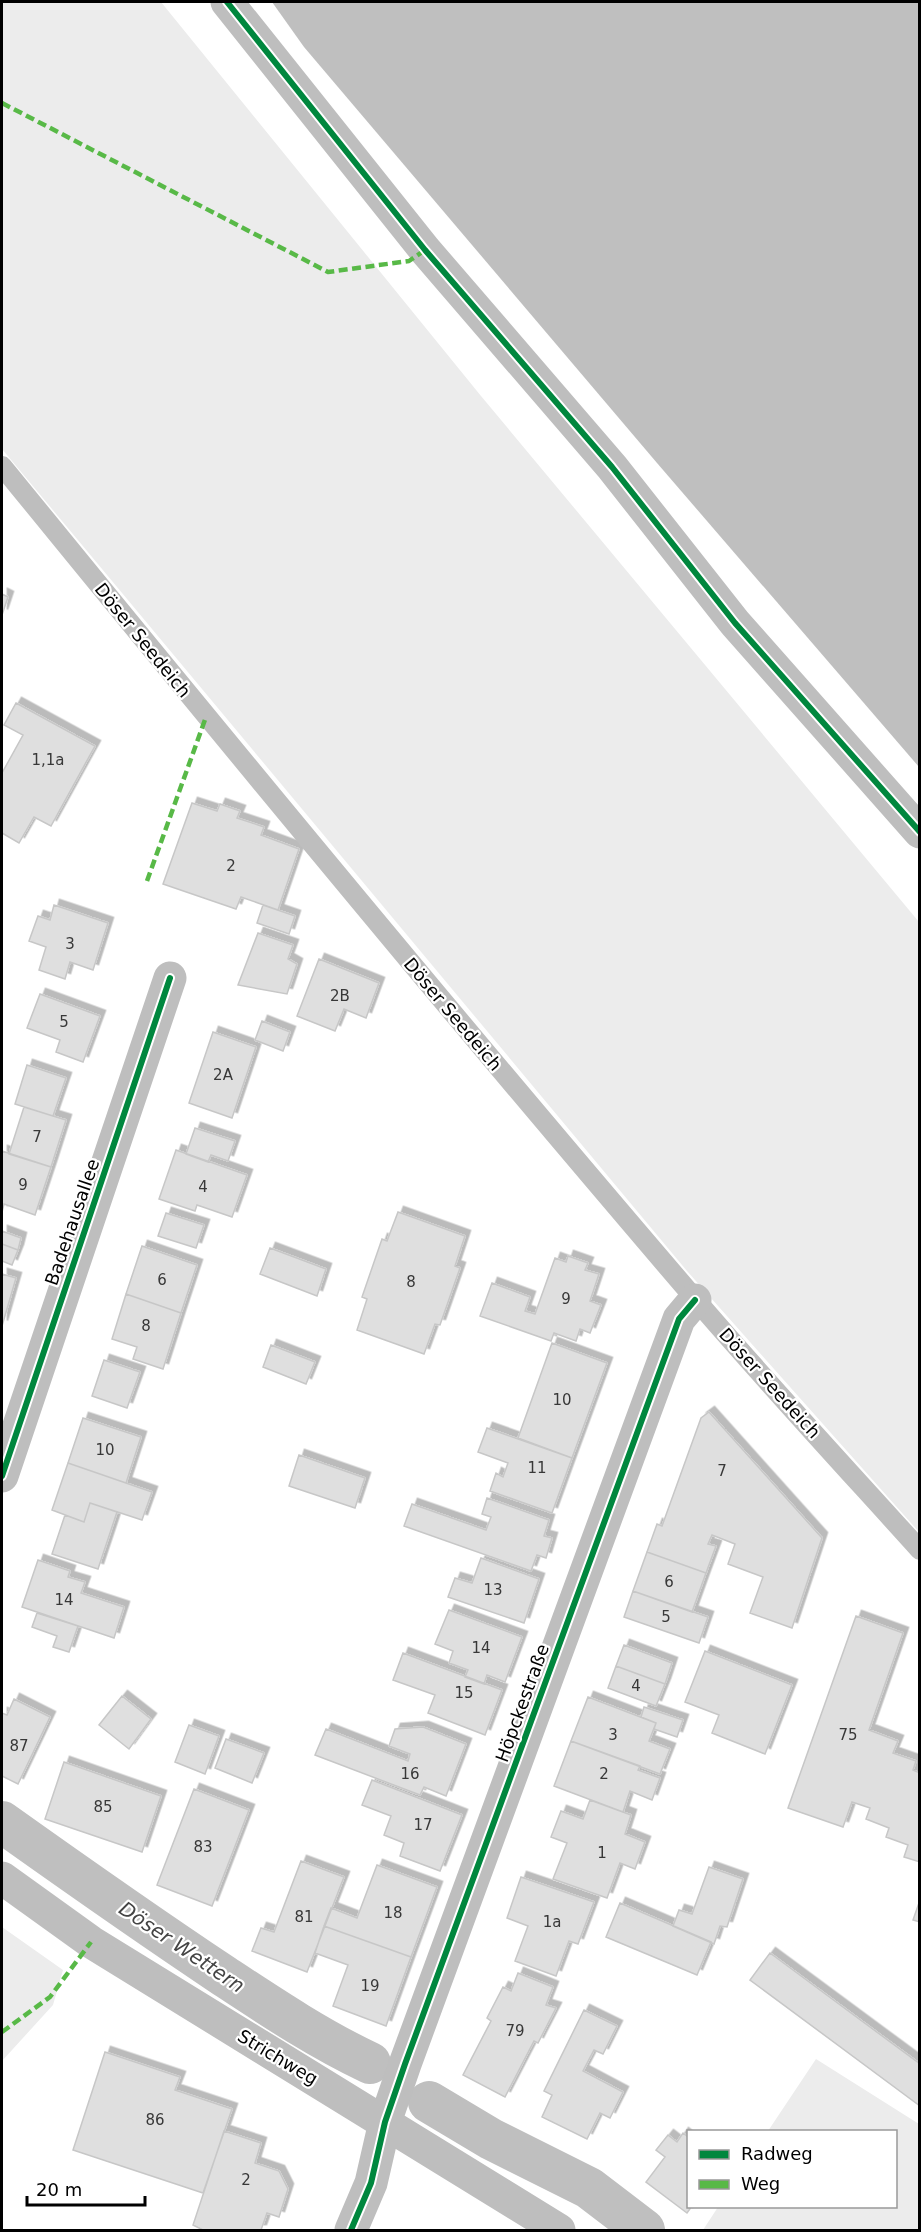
<svg xmlns="http://www.w3.org/2000/svg" width="921" height="2232" viewBox="0 0 921 2232" font-family="'DejaVu Sans',sans-serif">
<style>
.green{fill:#ececec}
.water{fill:#bfbfbf}
.lines{fill:none;stroke-linecap:round;stroke-linejoin:round}
.canal{stroke:#bfbfbf;stroke-width:42}
.building{fill:#dfdfdf;stroke:#c7c7c7;stroke-width:1.5;filter:url(#shadow)}
.lane{stroke:#bebebe;stroke-width:20}
.street{stroke:#bebebe;stroke-width:33}
.quiet{stroke:#58b947;stroke-width:4.5;stroke-dasharray:9 4.5;stroke-linecap:butt}
.cycleway-casing{stroke:#fff;stroke-width:10}
.cycleway{stroke:#00873e;stroke-width:6}
.labels{text-anchor:middle;dominant-baseline:central;stroke-width:4.5;stroke-linejoin:round;paint-order:stroke}
.number-label{font-size:15px;fill:#383838}
.street-label{font-size:18px;fill:#000;stroke:#fff}
.water-label{font-size:20px;font-style:italic;fill:#444;stroke:#fff}
</style>
<defs>
<filter id="shadow"><feDropShadow dx="5.5" dy="-5.5" stdDeviation="0" flood-color="#0004"/></filter>
</defs>
<rect width="100%" height="100%" fill="#fff"/>
<!-- green -->
<path class="green" d="M2 2H161L481 396 919 922V1532L687 1271 2 449Z
M2 1927 63 1970 53 2005 2 2061Z
M816 2059 919 2124V2230H703L718 2207 896 2206V2132L768 2131Z"/>
<!-- water -->
<path class="water" d="M272 2H919V767L657 463 304 47Z"/>
<g class="lines">
<!-- canal -->
<path class="canal" d="M2 1822C75 1874 149 1926 224 1976 271 2007 319 2039 370 2063
M429 2102 491 2139 589 2188 644 2230"/>
</g>
<!-- building -->
<path class="building" d="M2 594 8 597 2 615Z
M16 703 95 746 51 826 34 817 19 843 2 833V773L23 735 4 725Z
M192 803 217 811 220 804 240 811 237 818 264 827 261 835 299 849 278 910 241 897 236 909 163 884Z
M54 905 108 923 93 970 70 962 65 979 39 970 46 947 29 941 38 916 50 920Z
M263 905 295 916 289 934 257 923Z
M258 933 293 945 288 959 297 964 287 994 238 985Z
M319 959 379 983 366 1018 344 1009 335 1031 297 1016Z
M40 994 100 1016 83 1062 56 1052 60 1040 27 1028Z
M262 1021 290 1032 283 1051 255 1040Z
M213 1032 256 1047 232 1118 189 1103Z
M27 1065 66 1078 53 1116 15 1104Z
M24 1107 66 1120 51 1167 9 1154Z
M195 1128 235 1141 228 1161 211 1155 208 1162 186 1154Z
M176 1150 247 1175 232 1217 197 1205 195 1211 159 1199Z
M2 1151 51 1167 35 1215 4 1204 2 1212Z
M398 1212 465 1236 455 1266 460 1268 440 1325 435 1324 424 1354 357 1330 367 1299 362 1297 382 1239 387 1241Z
M166 1213 204 1225 196 1248 158 1236Z
M2 1231 21 1238 18 1250 2 1244Z
M2 1244 18 1250 12 1265 2 1261Z
M142 1246 197 1265 181 1313 126 1294Z
M270 1248 326 1269 317 1296 260 1274Z
M568 1256 588 1263 585 1270 599 1274 590 1301 601 1305 590 1333 580 1329 576 1341 554 1333 551 1341 480 1316 492 1283 530 1297 525 1311 535 1314 555 1258 566 1262Z
M2 1274 16 1278 2 1326Z
M126 1294 181 1313 163 1369 133 1359 137 1347 112 1339Z
M552 1343 607 1363 572 1458 518 1438Z
M271 1345 315 1362 306 1384 263 1367Z
M104 1360 140 1372 127 1408 92 1396Z
M709 1412 822 1538 792 1628 750 1613 763 1577 728 1564 735 1544 712 1535 708 1544 716 1546 706 1573 647 1552 657 1524 662 1526 701 1418Z
M83 1418 141 1437 126 1483 68 1463Z
M487 1428 572 1458 552 1513 490 1491 496 1473 503 1477 508 1463 478 1452Z
M299 1455 365 1478 355 1508 289 1486Z
M68 1463 152 1492 142 1520 90 1503 84 1522 52 1510Z
M487 1498 549 1520 544 1536 552 1538 546 1558 537 1555 531 1571 404 1526 412 1504 486 1530 491 1517 482 1514Z
M90 1503 117 1512 98 1569 52 1554 65 1515 84 1522Z
M647 1552 706 1573 692 1612 633 1591Z
M481 1558 539 1579 524 1623 448 1597 455 1578 472 1583Z
M38 1560 70 1571 68 1577 85 1582 81 1593 124 1607 114 1638 22 1607Z
M633 1591 708 1617 699 1643 624 1617Z
M449 1610 522 1637 505 1682 487 1675 484 1684 465 1677 468 1670 449 1663 453 1651 435 1644Z
M37 1613 78 1626 69 1652 53 1647 57 1636 32 1627Z
M856 1616 903 1633 869 1730 898 1741 893 1753 916 1761 913 1770 920 1773V1862L904 1857 908 1845 886 1837 889 1828 866 1819 870 1808 852 1802 843 1827 788 1808Z
M624 1645 672 1663 665 1684 616 1666Z
M705 1651 792 1685 765 1754 712 1733 719 1715 685 1702Z
M403 1653 502 1690 485 1735 428 1713 435 1695 393 1680Z
M616 1666 665 1684 656 1706 608 1688Z
M122 1696 151 1719 129 1749 99 1725Z
M588 1697 656 1723 649 1741 670 1749 660 1774 571 1741Z
M14 1699 50 1717 18 1784 2 1776V1713L7 1715Z
M644 1707 683 1720 677 1737 654 1729 656 1723 641 1717Z
M189 1725 219 1736 205 1774 175 1762Z
M423 1727 466 1744 446 1796 424 1787 420 1795 315 1755 326 1729 408 1761 410 1754 389 1746 395 1729Z
M226 1739 264 1753 252 1783 215 1768Z
M571 1741 640 1766 638 1770 660 1778 652 1800 630 1791 623 1812 554 1786Z
M64 1762 161 1796 142 1852 45 1819Z
M372 1780 462 1815 440 1871 400 1856 404 1843 384 1835 391 1816 362 1805Z
M194 1789 249 1810 212 1906 157 1885Z
M590 1800 631 1815 625 1834 645 1842 635 1869 620 1863 607 1898 553 1879 567 1843 551 1837 561 1811 583 1819Z
M301 1861 344 1877 307 1972 252 1951 261 1928 274 1932Z
M377 1865 437 1887 411 1957 324 1926 331 1908 357 1918Z
M709 1867 743 1879 727 1927 720 1926 714 1944 673 1926 679 1910 692 1914Z
M521 1877 594 1902 578 1944 569 1941 556 1976 515 1961 528 1926 507 1918Z
M920 1900V1922L913 1920Z
M620 1903 711 1942 697 1975 606 1937Z
M324 1926 411 1957 386 2026 333 2006 348 1965 315 1953Z
M770 1953 920 2064V2106L750 1980Z
M518 1973 553 1987 546 2005 556 2008 538 2043 534 2041 505 2097 463 2075 491 2021 487 2018 503 1987 511 1991Z
M584 2010 617 2026 603 2054 594 2050 583 2071 623 2092 610 2118 600 2113 587 2139 542 2117 552 2095 544 2091Z
M105 2052 180 2077 175 2090 232 2109 203 2193 73 2150Z
M224 2131 261 2143 255 2163 279 2171 288 2189 279 2217 267 2213 261 2230H203L193 2225Z
M683 2133 688 2137V2206H692L687 2213 646 2182 665 2157 656 2150 668 2135 677 2142Z"/>
<g class="lines">
<!-- lane -->
<path class="lane" d="M2 466C230 746 460 1025 696 1300 769 1385 845 1467 920 1550"/>
<!-- street -->
<path class="street" d="M227 2 425 250 612 467 735 623 920 832
M2 1476 170 978
M2 1878 91 1942 559 2230
M351 2230 371 2183 385 2122 405 2064 679 1319 695 1300"/>
<!-- quiet -->
<path class="quiet" d="M2 103 328 272 409 261 425 250
M147 881 206 717
M2 2032 50 1997 91 1942"/>
<!-- cycleway casing -->
<g class="cycleway-casing">
<path id="cycleway" d="M227 2 425 250 612 467 735 623 920 832
M2 1476 170 978
M351 2230 371 2183 385 2122 405 2064 679 1319 695 1300"/>
</g>
<!-- cycleway -->
<use href="#cycleway" class="cycleway"/>
</g>
<g class="labels">
<!-- number labels -->
<g class="number-label">
<text x="48" y="760">1,1a</text>
<text x="231" y="866">2</text>
<text x="70" y="944">3</text>
<text x="340" y="996">2B</text>
<text x="64" y="1022">5</text>
<text x="223" y="1075">2A</text>
<text x="37" y="1137">7</text>
<text x="23" y="1185">9</text>
<text x="203" y="1187">4</text>
<text x="162" y="1280">6</text>
<text x="411" y="1282">8</text>
<text x="566" y="1299">9</text>
<text x="146" y="1326">8</text>
<text x="562" y="1400">10</text>
<text x="105" y="1450">10</text>
<text x="537" y="1468">11</text>
<text x="722" y="1471">7</text>
<text x="669" y="1582">6</text>
<text x="493" y="1590">13</text>
<text x="64" y="1600">14</text>
<text x="666" y="1617">5</text>
<text x="481" y="1648">14</text>
<text x="636" y="1686">4</text>
<text x="464" y="1693">15</text>
<text x="613" y="1735">3</text>
<text x="848" y="1735">75</text>
<text x="19" y="1746">87</text>
<text x="410" y="1774">16</text>
<text x="604" y="1774">2</text>
<text x="103" y="1807">85</text>
<text x="423" y="1825">17</text>
<text x="203" y="1847">83</text>
<text x="602" y="1853">1</text>
<text x="393" y="1913">18</text>
<text x="304" y="1917">81</text>
<text x="552" y="1922">1a</text>
<text x="370" y="1986">19</text>
<text x="515" y="2031">79</text>
<text x="155" y="2120">86</text>
<text x="246" y="2180">2</text>
</g>
<!-- street labels -->
<g class="street-label">
<text transform="translate(143 640) rotate(51)">Döser Seedeich</text>
<text transform="translate(453 1014) rotate(50)">Döser Seedeich</text>
<text transform="translate(72 1222) rotate(-71)">Badehausallee</text>
<text transform="translate(770 1383) rotate(48)">Döser Seedeich</text>
<text transform="translate(522 1703) rotate(-70)">Höpckestraße</text>
<text transform="translate(278 2057) rotate(31)">Strichweg</text>
</g>
<!-- water labels -->
<g class="water-label">
<text transform="translate(182 1947) rotate(34)">Döser Wettern</text>
</g>
</g>
<!-- border -->
<rect width="921" height="2232" fill="none" stroke="#000000" stroke-width="6"/>
<!-- legend -->
<rect x="687" y="2130" width="210" height="78" fill="#ffffff" stroke="#999999" stroke-width="1.5"/>
<rect x="699" y="2150" width="30" height="9" fill="#00873e" stroke="#999999" stroke-width="1.5"/>
<text x="741" y="2160" font-size="18" fill="#000000">Radweg</text>
<rect x="699" y="2180" width="30" height="9" fill="#58b947" stroke="#999999" stroke-width="1.5"/>
<text x="741" y="2190" font-size="18" fill="#000000">Weg</text>
<!-- scale -->
<path d="M27 2196v9h118v-9" fill="none" stroke="#000000" stroke-width="3"/>
<text x="36" y="2196" font-size="18" fill="#000000" stroke="#ffffff" stroke-width="4.5" paint-order="stroke">20 m</text>
</svg>
